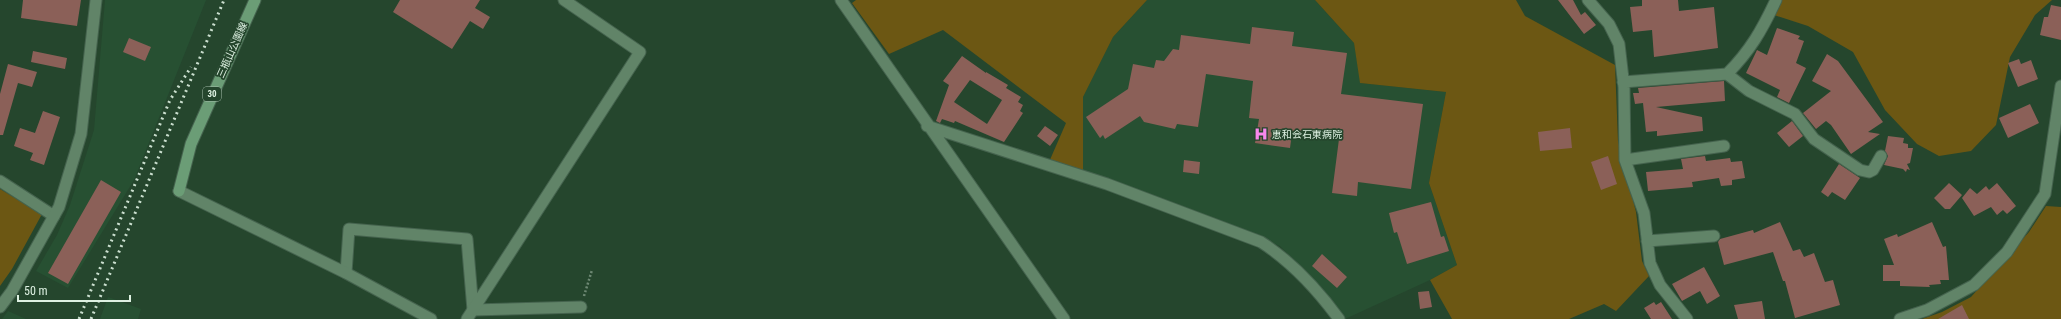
<svg xmlns="http://www.w3.org/2000/svg" width="2061" height="319" viewBox="0 0 2061 319" font-family="'Roboto Condensed','Noto Sans JP',sans-serif">
<style>
.built{fill:#275032}
.green{fill:#6c5713}
.building{fill:#8b6058;fill-rule:evenodd}
.lines{fill:none;stroke-linecap:round;stroke-linejoin:round}
.minor-casing{stroke:#45634e;stroke-width:13}
.tertiary-casing{stroke:#45634e;stroke-width:13}
.primary-casing{stroke:#45634e;stroke-width:13}
.path{stroke:#6d8873;stroke-width:2.5;stroke-dasharray:2 2;stroke-linecap:butt}
.minor{stroke:#618468;stroke-width:11}
.tertiary{stroke:#618468;stroke-width:11}
.primary{stroke:#6b9d76;stroke-width:11}
.rail{stroke:#cbdfcf;stroke-width:3;stroke-dasharray:2 4;stroke-linecap:butt}
.labels{text-anchor:middle;dominant-baseline:central;stroke-width:3.5;stroke-linejoin:round;paint-order:stroke}
.shield{fill:#25462d;stroke:#a6beac;stroke-width:1}
.shield-label{font-size:9px;font-weight:bold;fill:#def1e2}
.street-label{font-size:10px;fill:#def1e2;stroke:#25462d}
.poi-label{font-size:10px;fill:#def1e2;stroke:#25462d;text-anchor:start}
</style>
<rect width="100%" height="100%" fill="#25462d"/>
<!-- built -->
<path class="built" d="M105 0H206L134 180 68 288 36 271 57 235 70 205 94 130Z
M1147 0H1315L1354 43 1361 83 1446 92 1429 183 1457 265 1430 280 1345 319 1323 290 1280 246 1083 170V97L1113 37Z
M108 297 141 309 138 319H100Z
M8 311 26 319H2Z"/>
<!-- green -->
<path class="green" d="M856 0H1147L1113 37 1083 97V170L1049 162 1066 123 943 30 889 54 852 3Z
M1315 0H1516L1525 16 1615 65 1618 141 1636 212 1642 261 1649 276 1616 311 1604 304 1569 319H1452L1430 280 1457 265 1429 183 1446 92 1360 83 1354 43Z
M1781 0H2052L2035 15 2010 57 1996 125 1971 151 1939 156 1917 144 1885 110 1853 52 1808 26 1774 15Z
M0 189 42 214 12 269 0 286Z
M2046 206 2061 207V319H1922L1942 312 1971 297 2029 232Z"/>
<!-- building -->
<path class="building" d="M23 0H81L77 26 21 18Z
M400 0H480L475 8 490 17 483 29 470 21 452 49 393 12Z
M1558 0H1573L1581 15 1585 12 1596 25 1584 34Z
M1642 0H1678L1679 11 1714 7 1718 48 1654 57 1652 30 1633 32 1630 7 1642 6Z
M2051 5 2061 7V40L2040 35 2044 17H2048Z
M1252 27 1294 32 1292 46 1347 53 1341 94 1423 104 1411 189 1358 182 1357 196 1332 193 1339 139 1292 133 1290 148 1255 143 1259 119 1249 118 1253 81 1206 74 1198 127 1177 124 1175 129 1144 122 1140 116 1105 139 1103 135 1100 138 1086 117 1128 89 1133 64 1154 68 1156 60 1164 61 1173 49 1179 50 1181 35 1250 44Z
M1777 28 1800 36 1798 39 1804 41 1796 63 1806 68 1789 103 1777 97 1780 90 1746 73 1757 50 1767 55Z
M129 38 151 47 145 61 123 52Z
M33 51 67 58 65 69 31 62Z
M1827 54 1838 61 1883 122 1868 132 1880 134 1851 154 1831 125 1826 121 1816 129 1803 113 1831 91 1812 81Z
M962 56 986 73V72L1008 85 1006 88 1021 97 1018 102 1023 105 1020 111 1023 113 1004 142 955 121 954 123 942 119 940 123 936 121 949 85 943 81ZM970 80 1002 100 987 124 954 102Z
M2019 59 2021 64 2031 60 2038 79 2018 87 2008 63Z
M8 64 37 72 32 87 18 83 3 135H0V94Z
M1724 81 1725 101 1656 107 1702 117 1703 131 1657 136V131L1646 132 1643 103 1635 104 1633 93H1639L1638 88Z
M2030 104 2039 123 2008 138 1999 118Z
M43 111 60 117 44 165 30 160 33 153 14 146 20 128 35 133Z
M1792 121 1803 136 1789 147 1777 133Z
M1045 126 1058 135 1050 146 1037 136Z
M1570 128 1572 148 1540 151 1538 132Z
M1888 136 1904 138 1903 143 1908 144V148H1913L1910 163 1907 164 1910 170 1907 169 1906 172 1903 169 1884 165 1888 156 1885 151Z
M1608 156 1617 184 1601 190 1591 162Z
M1705 156 1706 161 1730 158 1731 162 1742 161 1745 178 1732 180V185L1721 186 1719 178 1692 182 1693 187 1648 191 1646 172 1683 169 1681 159Z
M1184 160 1200 162 1199 174 1183 172Z
M1839 164 1860 178 1845 200 1832 192 1828 197 1821 192Z
M101 180 121 192 68 284 48 273Z
M1949 183 1962 195 1950 209H1945L1934 198Z
M1997 183 2016 206 2007 214 2003 210 1997 215 1991 207 1974 216 1962 198 1970 188 1977 194 1986 186 1989 190Z
M1431 202 1441 237 1444 236 1449 251 1407 264 1397 232 1394 233 1389 213Z
M1780 222 1793 251 1800 249 1804 257 1814 253 1825 282 1833 280 1840 305 1795 318 1785 281H1783L1773 252 1724 265 1718 242 1720 239 1753 230 1754 233Z
M1932 222 1943 247 1946 246 1949 280H1940L1941 284 1929 285 1930 287 1900 286V281H1883V265H1894L1884 239 1897 234 1898 237Z
M1322 254 1347 277 1337 288 1312 266Z
M1704 267 1720 296 1707 304 1700 291 1682 301 1672 284Z
M1429 291 1432 307 1420 309 1418 292Z
M1762 301 1765 319H1738L1734 305Z
M1654 302 1656 305 1661 302 1672 319H1651L1644 308Z
M1962 305 1969 319H1938Z"/>
<g class="lines">
<!-- minor casing -->
<g class="minor-casing">
<path id="minor" d="M841 0 1064 319
M1588 0 1609 24 1619 44 1624 87 1625 160 1644 213 1650 263 1660 285 1687 319
M1727 74C1750 51 1762 30 1776 0
M1623 82 1727 74 1749 91 1795 114 1814 139 1860 170 1869 172 1873 170 1881 156
M927 126 1107 184 1261 242C1292 262 1317 289 1339 319
M1625 160 1724 146
M0 181 54 216
M1647 241 1714 236
M346 273 349 229 467 239 473 310 581 307
M1900 319 1927 310 1974 285 2007 252 2045 194 2061 86"/>
</g>
<!-- tertiary casing -->
<g class="tertiary-casing">
<path id="tertiary" d="M179 191 346 273 431 319
M0 307 12 291 59 207 81 134 96 0
M467 319 640 52 564 0"/>
</g>
<!-- primary casing -->
<g class="primary-casing">
<path id="primary" d="M179 191 191 144 255 0"/>
</g>
<!-- path -->
<path class="path" d="M584 296 592 270"/>
<!-- minor -->
<use href="#minor" class="minor"/>
<!-- tertiary -->
<use href="#tertiary" class="tertiary"/>
<!-- primary -->
<use href="#primary" class="primary"/>
<!-- rail -->
<path class="rail" d="M79 319 170 100 191 67
M91 319 224 0"/>
</g>
<!-- icons -->
<defs>
<g id="hospital-bare" transform="scale(1.08)"><path d="M-5-5h3v3.5h4V-5h3V5h-3V1.5h-4V5h-3Z" fill="#f788ec" stroke="#25462d" stroke-width="2.5" paint-order="stroke"/></g>
</defs>
<g fill-rule="evenodd">
<use href="#hospital-bare" x="1261" y="134"/>
</g>
<g class="labels">
<!-- shield labels -->
<rect class="shield" x="203" y="87" width="18" height="14" rx="3"/>
<g class="shield-label">
<text x="212" y="94">30</text>
</g>
<!-- street labels -->
<g class="street-label">
<text transform="translate(232 50) rotate(-66)">三瓶山公園線</text>
</g>
<!-- poi labels -->
<g class="poi-label">
<text x="1272" y="134">恵和会石東病院</text>
</g>
</g>
<!-- scale -->
<path d="M18 295v6h112v-6" fill="none" stroke="#def1e2" stroke-width="2"/>
<text x="24" y="295" font-size="12" fill="#def1e2" stroke="#25462d" stroke-width="3" paint-order="stroke">50 m</text>
</svg>
